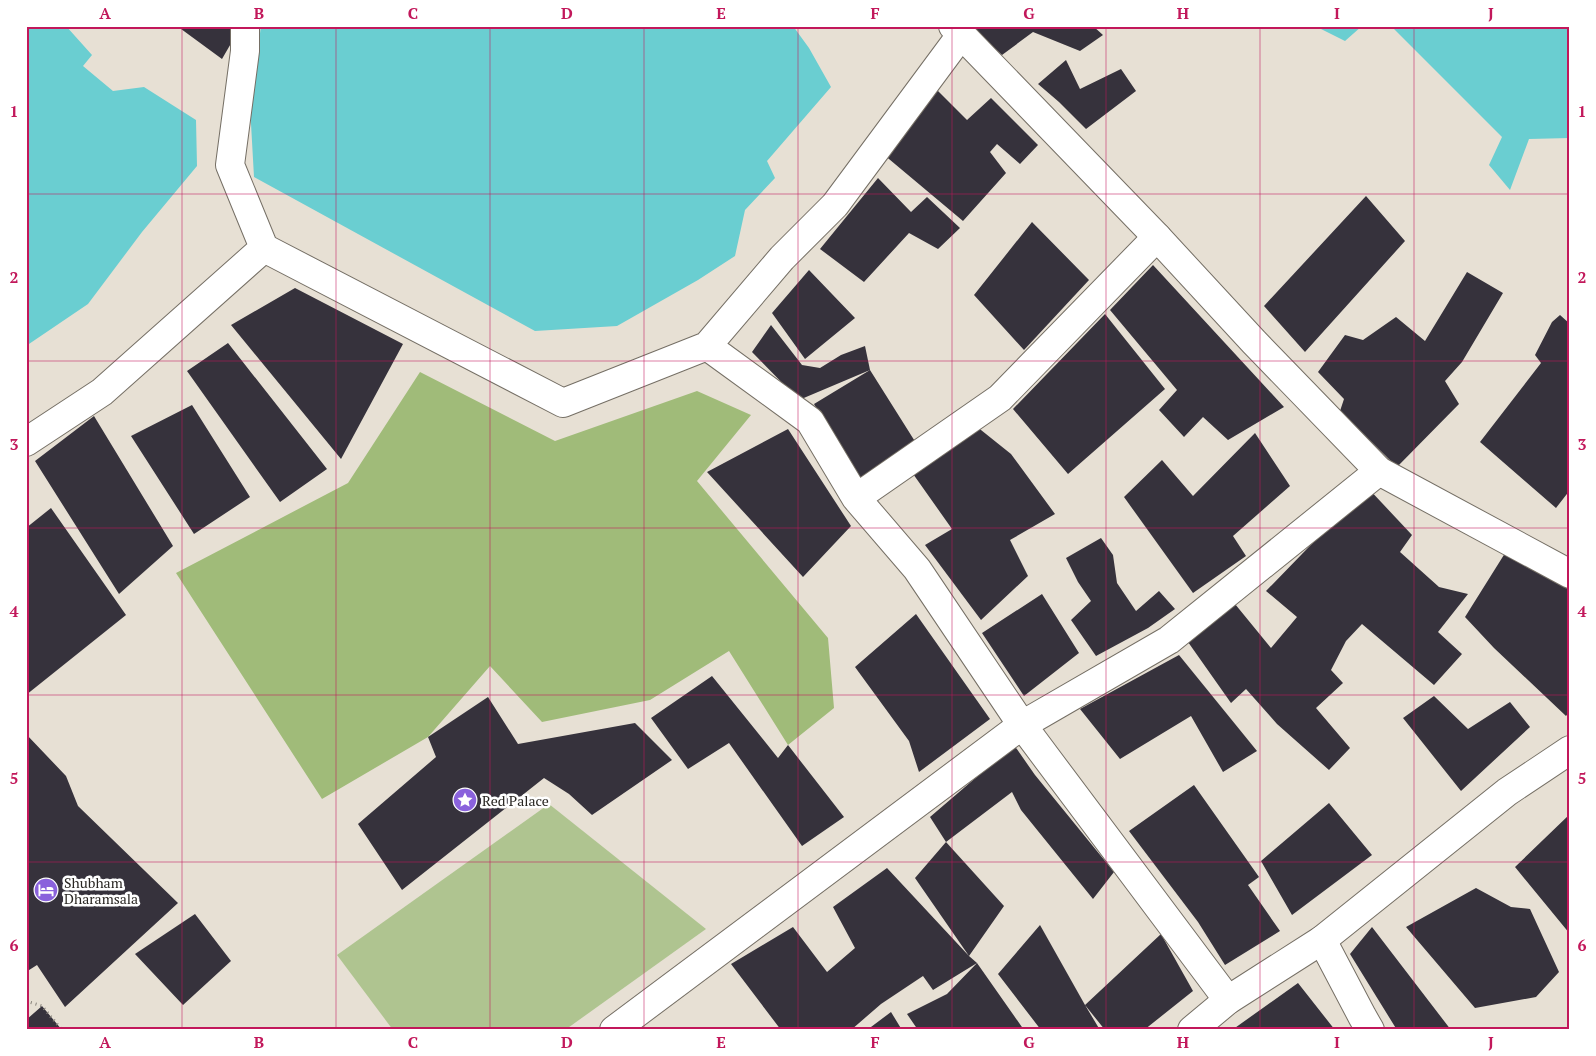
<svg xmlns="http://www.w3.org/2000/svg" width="1596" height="1056" viewBox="0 0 1596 1056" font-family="'PT Serif',serif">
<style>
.green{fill:#afc490}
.forest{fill:#a0bb79}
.water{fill:#6aced1}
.building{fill:#36323c}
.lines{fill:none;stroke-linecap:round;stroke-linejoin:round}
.minor-casing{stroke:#756f65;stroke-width:30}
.major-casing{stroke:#756f65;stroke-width:30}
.path{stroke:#87827a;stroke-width:3;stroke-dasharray:1 4;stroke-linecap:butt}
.minor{stroke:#fff;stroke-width:28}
.major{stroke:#fff;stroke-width:28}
.grid{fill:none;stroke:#c2185b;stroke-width:1;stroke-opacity:0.55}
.labels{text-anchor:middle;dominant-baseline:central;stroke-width:5;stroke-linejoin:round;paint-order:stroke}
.poi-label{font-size:14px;fill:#292622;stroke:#fff;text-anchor:start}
.neatline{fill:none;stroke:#c2185b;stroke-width:2}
.grid-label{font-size:16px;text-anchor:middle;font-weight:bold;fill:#c2185b}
</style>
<rect width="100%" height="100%" fill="#e7e0d4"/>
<!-- green -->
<path class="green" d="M549 804 706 929 565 1030H393L337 955Z"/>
<!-- forest -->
<path class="forest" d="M420 372 555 441 697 391 751 415 697 481 828 638 834 708 788 745 729 651 650 700 542 722 490 666 428 737 322 799 176 573 348 483Z"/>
<!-- water -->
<path class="water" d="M26 26H66L92 55 83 66 113 91 144 87 196 120 197 166 142 232 88 304 26 346Z
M261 26H793L809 48 831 87 767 161 775 178 745 210 735 256 698 280 617 326 535 331 254 177 250 106Z
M1315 26H1362L1345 41Z
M1391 26H1570V138L1529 139 1510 190 1489 165 1502 137Z"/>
<!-- building -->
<path class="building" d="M177 26H227L237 33 222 59Z
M970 26H1093L1103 35 1080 51 1033 32 1002 55Z
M1066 60 1080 89 1121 69 1136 91 1086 129 1059 102 1038 84Z
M937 90 967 120 991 98 1038 145 1020 164 997 144 990 152 1006 173 963 221 883 154Z
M878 178 911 212 927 197 960 228 938 249 909 233 864 282 820 249Z
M1366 196 1405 241 1305 352 1264 306Z
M1032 222 1089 280 1024 350 974 295Z
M1153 265 1284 407 1228 440 1203 417 1184 437 1159 410 1177 390 1110 310Z
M809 270 855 318 805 359 772 313Z
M1467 272 1503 293 1462 362 1445 381 1459 404 1397 467 1340 411 1344 399 1318 372 1345 335 1363 340 1396 317 1425 341Z
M295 288 403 344 341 459 231 325Z
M1105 314 1165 389 1068 474 1013 409Z
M1560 315 1570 324V490L1556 508 1480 442 1541 363 1535 355 1552 322Z
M771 325 802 365 820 368 841 355 865 346 870 370 799 400 752 352Z
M228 343 327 469 280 502 187 371Z
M870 370 916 443 859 482 814 404Z
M192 405 250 497 194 534 131 436Z
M94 416 173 546 119 594 35 461Z
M976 426 1011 454 1055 514 1010 540 1028 576 981 620 925 545 952 529 911 471Z
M788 429 851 526 803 577 707 472Z
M1255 433 1290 486 1233 536 1246 556 1193 593 1124 497 1162 460 1193 496Z
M1367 487 1412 535 1400 552 1439 587 1468 594 1438 632 1462 654 1434 685 1362 624 1346 641 1331 670 1343 683 1316 708 1350 748 1329 770 1277 724 1246 689 1231 703 1188 642 1235 604 1271 648 1297 617 1266 591Z
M51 508 126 615 26 695V528Z
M1101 538 1113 555 1117 583 1136 611 1159 591 1175 609 1148 628 1096 656 1071 620 1091 601 1078 582 1066 558Z
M1507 550 1570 585V711L1566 716 1494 648 1465 617Z
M1042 594 1079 653 1024 696 982 633Z
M916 614 990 719 919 772 909 741 855 667Z
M1179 655 1257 751 1223 772 1191 716 1120 759 1080 709Z
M712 676 778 758 788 745 844 817 802 846 729 743 688 769 651 718Z
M1434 696 1468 729 1510 702 1530 727 1461 791 1403 718Z
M488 697 518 744 635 723 672 760 592 815 569 794 544 778 402 890 358 824 436 757 428 737Z
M26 734 66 776 78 806 178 903 65 1007 37 965 26 972Z
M1014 745 1035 775 1114 872 1093 899 1021 810 1012 792 946 842 930 817Z
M1194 785 1259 877 1248 885 1280 931 1225 965 1198 922 1129 831Z
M1329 803 1372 855 1292 915 1261 861Z
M1570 814V934L1515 867Z
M946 842 1004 906 969 956 977 963 1024 1030H918L907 1014 947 994 977 963 933 990 923 976 881 1004 851 1030H781L731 964 793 927 827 972 855 948 833 907 887 868 969 956 915 878Z
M1476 888 1511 907 1530 909 1559 972 1536 997 1475 1008 1406 927Z
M195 914 231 961 183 1005 135 954Z
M1040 925 1085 1005 1100 1030H1041L998 974Z
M1372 927 1451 1030H1397L1350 954Z
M1161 934 1193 991 1144 1030H1105L1085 1005Z
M1298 983 1335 1030H1232Z
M42 1006 62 1030H26V1020Z
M891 1012 902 1030H867Z"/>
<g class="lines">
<!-- minor casing -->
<g class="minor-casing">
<path id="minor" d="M245 26V51L230 165 264 248
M707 346 782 258 835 205 961 35
M26 442 102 392 264 248 563 403 707 346 810 421 856 498 917 569 1022 725 1228 1000
M856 498 1000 398 1157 237
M1322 940 1362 1016 1370 1030
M614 1030 1022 725 1169 640 1379 471"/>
</g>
<!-- major casing -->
<g class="major-casing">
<path id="major" d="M953 26 1157 237 1254 342 1379 471 1570 574
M1192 1030 1228 1000 1322 940 1507 792 1570 750"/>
</g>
<!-- path -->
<path class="path" d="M26 1001 42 1006 62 1030"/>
<!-- minor -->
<use href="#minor" class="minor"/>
<!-- major -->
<use href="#major" class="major"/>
</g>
<!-- grid -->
<path class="grid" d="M182 26V1030M336 26V1030M490 26V1030M644 26V1030M798 26V1030M952 26V1030M1106 26V1030M1260 26V1030M1414 26V1030M26 194H1570M26 361H1570M26 528H1570M26 695H1570M26 862H1570"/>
<!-- icons -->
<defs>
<g id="sight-disc" transform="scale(1.25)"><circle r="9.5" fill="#8a62dc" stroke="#fff"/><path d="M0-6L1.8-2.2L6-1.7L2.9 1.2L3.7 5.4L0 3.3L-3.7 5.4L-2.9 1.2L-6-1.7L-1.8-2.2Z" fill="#fff"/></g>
<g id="hotel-disc" transform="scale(1.25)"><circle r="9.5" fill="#8a62dc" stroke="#fff"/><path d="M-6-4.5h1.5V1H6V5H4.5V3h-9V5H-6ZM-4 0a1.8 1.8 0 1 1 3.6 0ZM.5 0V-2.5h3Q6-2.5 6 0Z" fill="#fff"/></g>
</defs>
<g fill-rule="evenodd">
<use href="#sight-disc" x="465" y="800"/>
<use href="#hotel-disc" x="46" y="890"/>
</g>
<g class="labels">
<!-- poi labels -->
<g class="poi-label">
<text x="482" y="800">Red Palace</text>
<text x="64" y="882">Shubham<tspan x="64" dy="16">Dharamsala</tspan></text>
</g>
</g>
<!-- border -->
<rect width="1596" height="1056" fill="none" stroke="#ffffff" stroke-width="55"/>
<rect x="28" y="28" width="1540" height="1000" class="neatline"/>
<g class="grid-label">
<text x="105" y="19">A</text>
<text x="259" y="19">B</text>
<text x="413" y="19">C</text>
<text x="567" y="19">D</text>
<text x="721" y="19">E</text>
<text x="875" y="19">F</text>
<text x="1029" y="19">G</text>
<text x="1183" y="19">H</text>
<text x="1337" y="19">I</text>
<text x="1491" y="19">J</text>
<text x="14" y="117">1</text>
<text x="1582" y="117">1</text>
<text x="14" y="283">2</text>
<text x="1582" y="283">2</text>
<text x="14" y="450">3</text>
<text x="1582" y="450">3</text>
<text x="14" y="617">4</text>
<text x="1582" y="617">4</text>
<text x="14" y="784">5</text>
<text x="1582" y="784">5</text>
<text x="14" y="951">6</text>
<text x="1582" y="951">6</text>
<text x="105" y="1048">A</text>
<text x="259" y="1048">B</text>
<text x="413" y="1048">C</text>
<text x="567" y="1048">D</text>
<text x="721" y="1048">E</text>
<text x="875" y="1048">F</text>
<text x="1029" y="1048">G</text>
<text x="1183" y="1048">H</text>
<text x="1337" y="1048">I</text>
<text x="1491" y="1048">J</text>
</g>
</svg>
